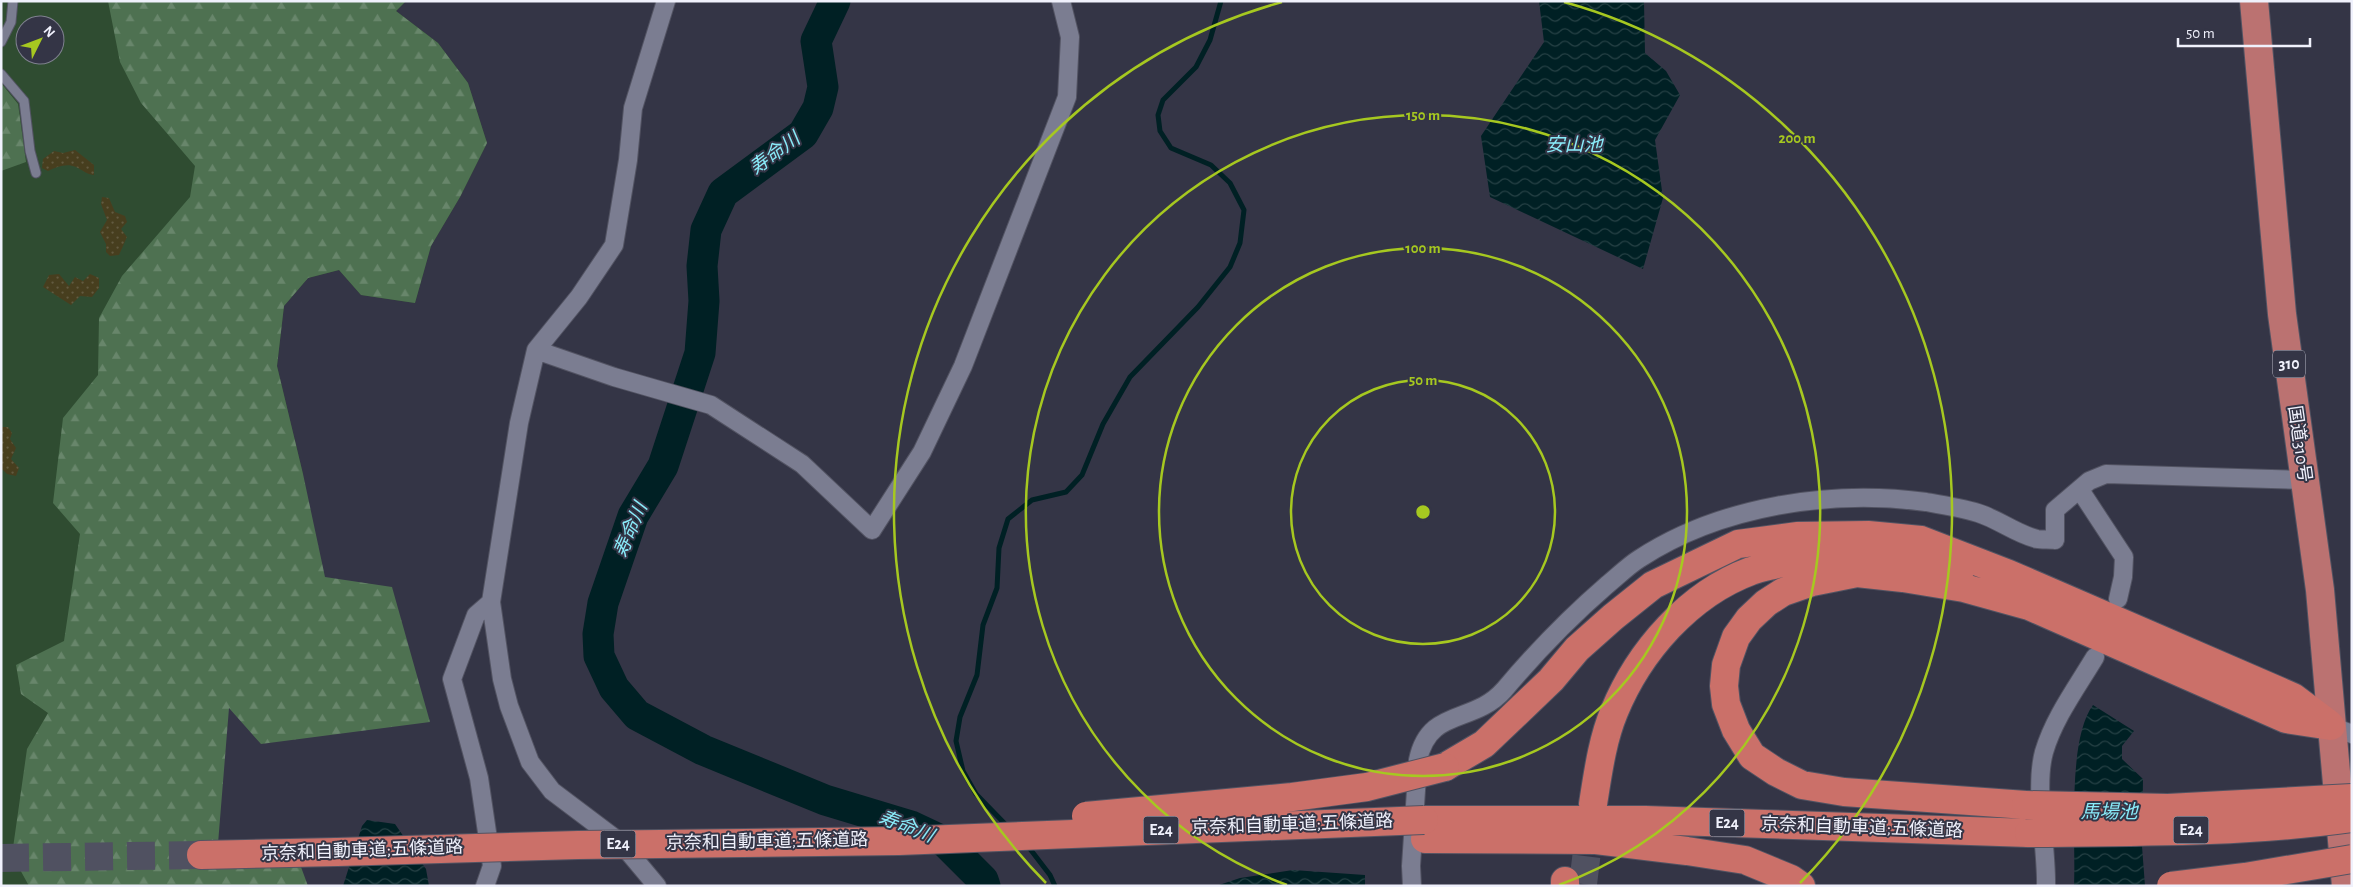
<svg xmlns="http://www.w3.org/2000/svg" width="2353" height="887" viewBox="0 0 2353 887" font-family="'Alegreya Sans','Noto Sans JP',sans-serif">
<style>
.grass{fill:#2f4c31;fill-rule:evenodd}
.forest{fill:url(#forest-firs)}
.sand{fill:url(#sand-dots)}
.water{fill:url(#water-waves)}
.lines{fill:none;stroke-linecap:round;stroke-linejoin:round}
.stream{stroke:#002024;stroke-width:5}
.river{stroke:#002024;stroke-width:31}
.motorway-tunnel{stroke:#505161;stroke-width:28;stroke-dasharray:28 14;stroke-linecap:butt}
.service-casing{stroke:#525362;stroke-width:11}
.minor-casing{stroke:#525362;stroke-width:20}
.trunk-casing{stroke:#525362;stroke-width:30}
.motorway-casing{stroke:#525362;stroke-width:30}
.service{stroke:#7b7d91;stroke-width:9}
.minor{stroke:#7b7d91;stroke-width:18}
.trunk{stroke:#bb7271;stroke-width:28}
.motorway{stroke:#cb7069;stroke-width:28}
.motorway-bridge-casing{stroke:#525362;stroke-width:30;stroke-linecap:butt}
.motorway-bridge{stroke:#cb7069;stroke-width:28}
.ring{fill:none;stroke:#a6c820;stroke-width:2.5}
.labels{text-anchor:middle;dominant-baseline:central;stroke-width:4;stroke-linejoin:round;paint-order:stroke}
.shield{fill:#343546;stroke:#b8b9c5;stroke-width:1}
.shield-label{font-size:16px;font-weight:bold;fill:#f0f1fc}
.street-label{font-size:18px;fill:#f0f1fc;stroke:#343546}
.water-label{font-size:19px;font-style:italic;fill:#89ebf9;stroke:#343546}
.centre{fill:#a6c820;stroke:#343546;stroke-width:2.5}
.ring-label{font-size:15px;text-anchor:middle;font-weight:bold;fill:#a6c820;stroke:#343546;stroke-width:4;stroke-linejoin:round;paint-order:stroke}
</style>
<defs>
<pattern id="forest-firs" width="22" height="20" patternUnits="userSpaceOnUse" patternTransform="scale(1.25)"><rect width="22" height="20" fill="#4e7151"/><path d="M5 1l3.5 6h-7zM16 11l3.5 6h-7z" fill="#68866b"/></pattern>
<pattern id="sand-dots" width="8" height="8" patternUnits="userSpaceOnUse" patternTransform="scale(1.25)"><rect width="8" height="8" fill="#473e1e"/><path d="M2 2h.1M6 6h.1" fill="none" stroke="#625a40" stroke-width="1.8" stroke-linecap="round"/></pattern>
<pattern id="water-waves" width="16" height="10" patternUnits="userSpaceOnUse" patternTransform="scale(1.25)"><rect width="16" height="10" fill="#002024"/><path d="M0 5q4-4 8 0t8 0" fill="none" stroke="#264145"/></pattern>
</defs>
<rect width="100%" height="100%" fill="#343546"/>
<!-- grass -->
<path class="grass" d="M1 1H406L396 11 438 43 468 83 487 143 460 197 431 246 415 303 361 295 339 270 308 278 284 306 277 366 303 474 199 631 104 886H1ZM25 25H55V55H25Z"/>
<!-- forest -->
<path class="forest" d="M108 1H406L396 11 438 43 468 83 487 143 460 197 431 246 415 303 361 295 339 270 308 278 284 306 277 366 303 474 325 577 392 587 430 722 261 744 229 708 217 856 301 867 308 886H29L12 855 27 749 48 713 21 694 16 665 64 641 80 534 53 503 63 418 98 375 99 318 122 276 190 197 195 166 141 103 120 62Z
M1 83 18 104 26 162 1 171Z"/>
<!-- sand -->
<path class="sand" d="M75 150 94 165V175C85 174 83 170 76 167 66 163 57 167 48 171L42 168 43 159 54 151 63 153Z
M102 197 109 198 115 212 125 216 127 222 121 229 127 237 119 255 110 256 106 252V244L100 232 107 220 101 204Z
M59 274 69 286 75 277 83 281 90 274 99 278V288L92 297 80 296 71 305 43 287 49 275Z
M1 427H8L12 433 10 439 16 448 11 459 19 468 16 476 7 474 1 468Z"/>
<!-- water -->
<path class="water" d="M1539 1H1644L1645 53 1666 71 1680 95 1655 140 1663 198 1643 269 1490 197 1481 136 1544 42Z
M2093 705 2134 731 2122 746V759L2143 779 2142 846 2145 886H2074C2076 839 2067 740 2093 705Z
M367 820 395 824 426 869 429 886H343L362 826Z
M1293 870 1365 875V886H1216L1240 878Z"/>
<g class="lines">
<!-- stream -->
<path class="stream" d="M1008 827 976 794 963 771 956 741 960 717 977 675 983 625 997 588 999 548 1008 519 1032 500 1066 492 1082 475 1103 424 1130 377 1198 307 1230 267 1240 243 1244 210 1230 183 1211 165 1171 148 1160 131 1158 115 1163 100 1196 67 1210 40 1221 1
M1027 845 1050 875 1055 886"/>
<!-- river -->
<path class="river" d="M835 1 816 41 823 87 818 108 803 134 723 193 706 230 702 266 704 301 700 353 663 466 633 516 603 603 598 634 599 656 614 688 637 715 703 750 825 800 911 826 945 842 983 880 985 886"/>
<!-- motorway-tunnel -->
<path class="motorway-tunnel" d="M1570 843 1575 802
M1 858 201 855
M1583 884 1591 818"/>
<!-- service casing -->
<g class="service-casing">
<path id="service" d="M1 42 11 22 13 1
M1 74 24 101 30 151 36 173"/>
</g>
<!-- minor casing -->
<g class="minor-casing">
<path id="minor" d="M536 350 614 377 711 405 802 464 872 530 922 452 963 366 1067 97 1070 37 1061 1
M2080 490 2124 557 2123 577 2118 599
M2331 726 2352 734
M485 886 492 866 479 778 452 679 476 615 491 602
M657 886 621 843 552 791 530 762 509 706 502 679 491 602 519 423 536 350 579 297 614 245 628 160 633 108 666 1
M1412 886 1411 866 1418 760C1429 707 1473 725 1504 690 1536 652 1570 617 1607 585 1618 576 1628 566 1639 559 1720 506 1831 489 1926 502 1943 505 1961 508 1978 513 1998 519 2016 534 2037 539 2042 540 2050 539 2055 540V510L2089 481 2106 474 2303 480
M2046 886C2047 847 2034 788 2044 752 2054 718 2077 687 2095 657"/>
</g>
<!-- trunk casing -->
<g class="trunk-casing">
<path id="trunk" d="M2254 1 2282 314 2320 590 2346 886"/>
</g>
<!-- motorway casing -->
<g class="motorway-casing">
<path id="motorway" d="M1445 767 1484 744 1551 680 1577 649 1613 617 1653 585 1738 544 1798 536 1868 535 1921 540 2009 574 2293 697 2329 724
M1593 804C1598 773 1602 741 1614 712 1639 651 1689 594 1751 571 1763 567 1776 565 1788 561 1809 556 1834 550 1856 550 1891 551 1926 563 1959 574
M2026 805 1844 792 1802 785 1776 772 1752 756 1736 730 1726 704 1724 686 1726 665 1736 637 1749 619 1766 603 1783 592 1812 582 1857 573 1903 578 1964 588 2029 606 2286 719 2331 726
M1424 820H1645L2029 833
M1425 839 1596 840 1687 851 1745 860 1791 879 1801 886
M201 855 337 852
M1565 881V886"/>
</g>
<!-- service -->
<use href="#service" class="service"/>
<!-- minor -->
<use href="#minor" class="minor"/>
<!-- trunk -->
<use href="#trunk" class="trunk"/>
<!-- motorway -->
<use href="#motorway" class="motorway"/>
<!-- motorway-bridge casing -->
<g class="motorway-bridge-casing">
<path id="motorway-bridge" d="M2026 805 2168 808 2352 798
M1086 816 1292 797 1367 787 1445 767
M2029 833C2137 832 2245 833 2352 818
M337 852 578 845 899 841 1424 820
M2171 886 2245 877 2352 859"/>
</g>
<!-- motorway-bridge -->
<use href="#motorway-bridge" class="motorway-bridge"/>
</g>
<!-- distance rings -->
<g class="ring">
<circle cx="1423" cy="512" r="132"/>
<circle cx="1423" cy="512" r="264"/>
<path d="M1287 885A397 397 0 1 1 1559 885"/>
<path d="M1046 883A529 529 0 0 1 1282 2M1564 2A529 529 0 0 1 1800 883"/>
</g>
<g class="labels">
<!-- shield labels -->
<g class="shield">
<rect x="2273" y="350.5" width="32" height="27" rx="4"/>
<rect x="1709.5" y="809.5" width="35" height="27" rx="4"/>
<rect x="1143.5" y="816.5" width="35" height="27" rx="4"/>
<rect x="2173.5" y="816.5" width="35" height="27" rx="4"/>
<rect x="600.5" y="830.5" width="35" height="27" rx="4"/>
</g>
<g class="shield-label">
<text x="2289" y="364">310</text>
<text x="1727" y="823">E24</text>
<text x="1161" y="830">E24</text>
<text x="2191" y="830">E24</text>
<text x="618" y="844">E24</text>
</g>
<!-- street labels -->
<g class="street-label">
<text transform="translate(2299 444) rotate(82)">国道310号</text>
<text transform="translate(1292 825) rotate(-2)">京奈和自動車道;五條道路</text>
<text transform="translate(1862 828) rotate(2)">京奈和自動車道;五條道路</text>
<text transform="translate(767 842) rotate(-1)">京奈和自動車道;五條道路</text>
<text transform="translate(362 851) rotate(-2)">京奈和自動車道;五條道路</text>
</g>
<!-- water labels -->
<g class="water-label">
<text x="1574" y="145">安山池</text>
<text transform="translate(775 154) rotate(-37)">寿命川</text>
<text transform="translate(631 530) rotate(-67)">寿命川</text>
<text x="2109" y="812">馬場池</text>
<text transform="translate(906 827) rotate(21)">寿命川</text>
</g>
</g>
<circle cx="1423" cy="512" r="8" class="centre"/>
<g class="ring-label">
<text x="1423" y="120">150 m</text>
<text x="1797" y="143">200 m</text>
<text x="1423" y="253">100 m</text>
<text x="1423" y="385">50 m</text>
</g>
<!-- border -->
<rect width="2353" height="887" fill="none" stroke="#f0f1fc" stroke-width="5"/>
<!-- north arrow -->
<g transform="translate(40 40) rotate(48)"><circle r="24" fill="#343546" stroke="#7f808f"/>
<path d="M0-4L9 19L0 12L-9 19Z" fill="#a6c820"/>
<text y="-8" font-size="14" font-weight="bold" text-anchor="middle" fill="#f0f1fc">N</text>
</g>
<!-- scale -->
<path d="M2178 38v8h132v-8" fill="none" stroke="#f0f1fc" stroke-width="2.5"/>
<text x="2186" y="38" font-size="15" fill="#f0f1fc" stroke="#343546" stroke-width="4" paint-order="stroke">50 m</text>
</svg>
